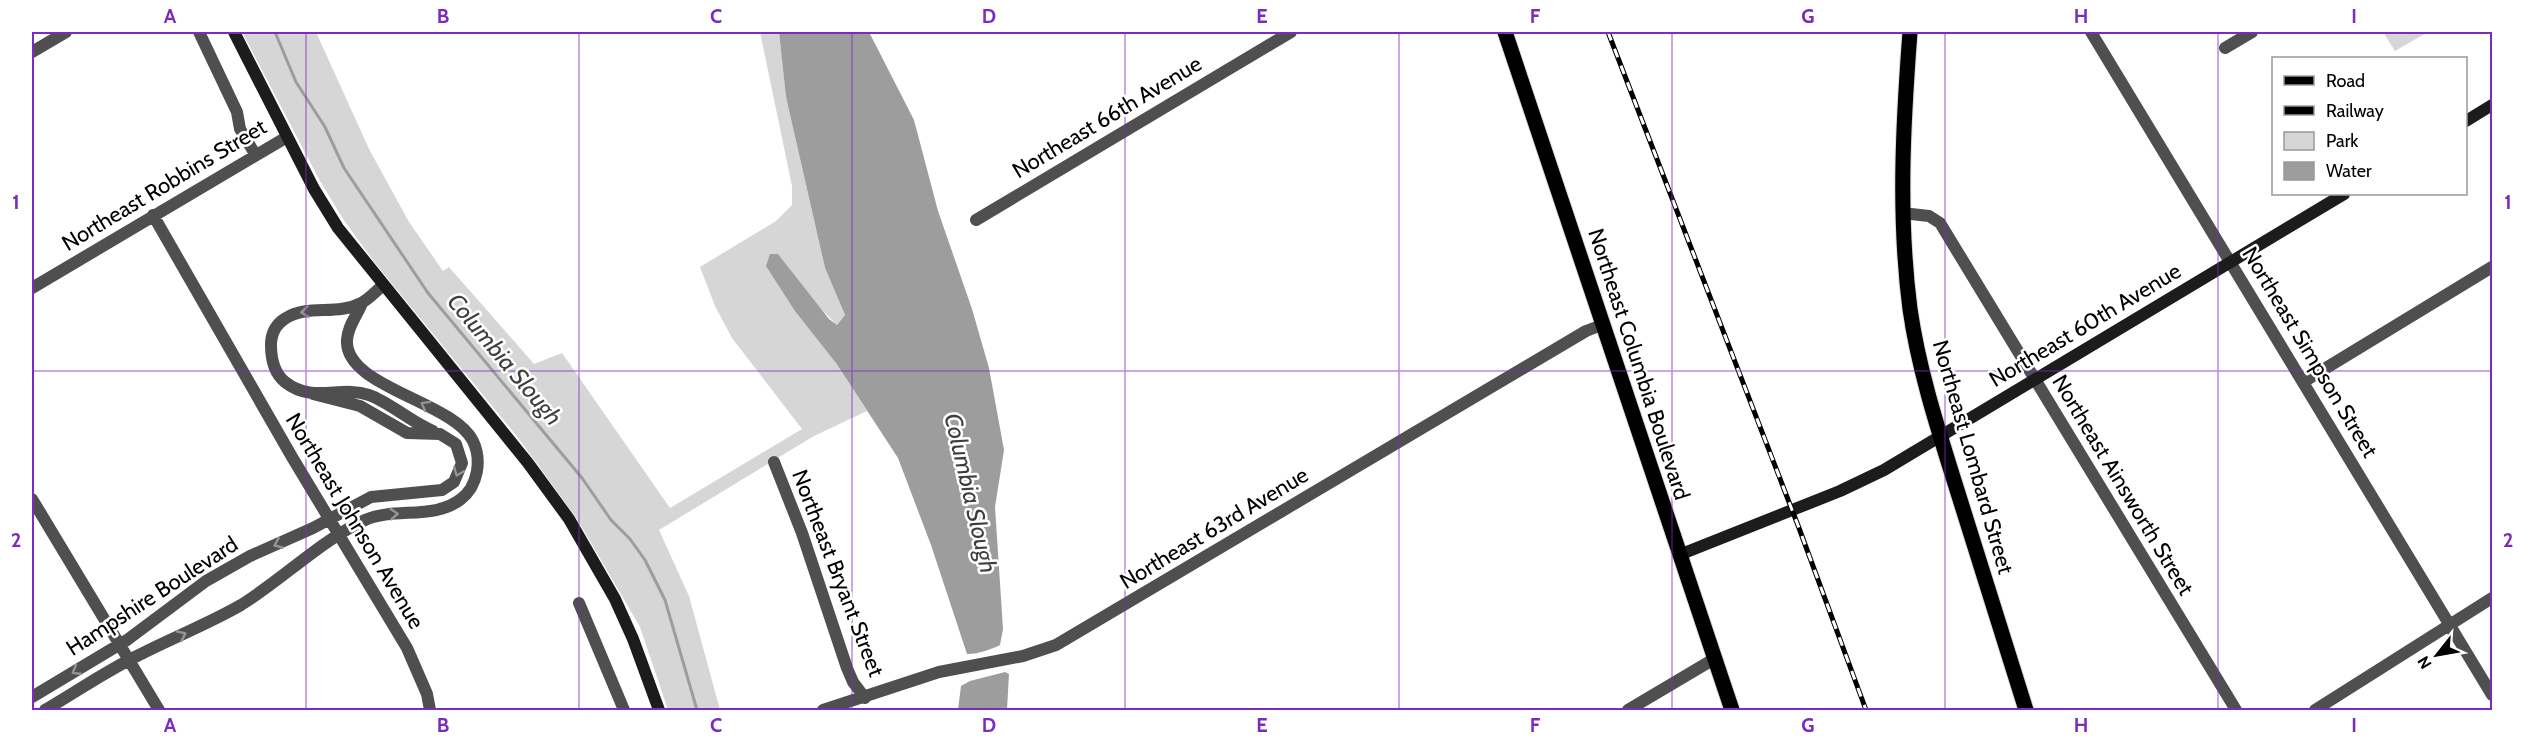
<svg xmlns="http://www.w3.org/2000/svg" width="2524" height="742" viewBox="0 0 2524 742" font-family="Cabin,sans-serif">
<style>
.green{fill:#d6d6d6}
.water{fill:#9d9d9d}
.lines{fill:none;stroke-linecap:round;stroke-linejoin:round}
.stream{stroke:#9d9d9d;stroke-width:3}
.primary-casing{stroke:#dbdbdb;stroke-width:17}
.street{stroke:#4f4f4f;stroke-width:12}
.secondary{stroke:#1c1c1c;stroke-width:12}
.primary{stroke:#000;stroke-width:15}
.rail-casing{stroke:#000;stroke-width:5}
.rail{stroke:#fff;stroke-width:3;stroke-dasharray:9;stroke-linecap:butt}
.oneway{stroke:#959595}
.grid{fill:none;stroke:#7b2cbf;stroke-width:1.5;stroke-opacity:0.55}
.labels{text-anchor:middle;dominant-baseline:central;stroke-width:5;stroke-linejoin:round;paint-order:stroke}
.street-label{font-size:22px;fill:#000;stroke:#fff}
.water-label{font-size:24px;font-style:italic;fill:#3e3e3e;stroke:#fff}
.neatline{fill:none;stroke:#7b2cbf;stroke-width:2}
.grid-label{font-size:20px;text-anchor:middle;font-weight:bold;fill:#7b2cbf}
</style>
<rect width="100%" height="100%" fill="#fff"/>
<!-- green -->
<path class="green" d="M242 32H316L369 149 409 222 443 271 449 267 534 364 562 353 670 508 802 429 732 338 715 306 700 267 776 221 792 205V186L760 32H779L786 97 825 268 845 315 837 325 817 305 778 254 836 363 867 411 814 436 659 530 689 596 720 710H668L640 627 577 519 519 439 375 263 343 219 320 181Z
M2383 32H2428L2395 51Z"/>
<!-- water -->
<path class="water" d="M779 32H869L914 120 938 211 972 309 989 368 1004 450 995 507 1003 629 1000 645C993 649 974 655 967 654L931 545 898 458 836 363 795 311 766 266 770 254H778L829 319 837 325 845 315 825 268 786 97Z
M1005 672 1009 674 1007 710H958L961 686 970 681Z"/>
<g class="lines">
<!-- stream -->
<path class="stream" d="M275 32 296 82 325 127 344 168 428 293 582 478 611 520 630 539 645 560 665 600 697 710"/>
<!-- primary casing -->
<g class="primary-casing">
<path id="primary" d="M1505 32 1732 710
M1910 32C1903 124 1898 216 1910 309 1919 372 1939 432 1958 493 1981 566 2004 638 2026 710"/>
</g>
<!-- street -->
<path class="street" d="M199 32 237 112 240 129 255 154
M2091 32 2492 695
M2225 48 2252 32
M32 52 66 32
M1902 213 1929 216 1940 223 2236 710
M153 215 292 457 407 648 427 694 430 710
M976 220 1291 32
M382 286C376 291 369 299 361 303 337 316 308 304 286 318 276 324 271 334 271 345 271 358 274 373 285 382 313 404 340 385 369 395 389 402 411 422 433 431
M32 288 287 137
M2303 382 2492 267
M774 462 802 533 847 668 853 682 865 698
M32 499 159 710
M579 603 624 710
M32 697 127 640 206 581 250 556 313 528 371 497 442 490 454 482 462 463 456 444 440 434 407 433 360 406 313 394
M45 710C76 692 106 671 139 655 172 638 208 624 241 605 283 579 320 541 365 520 394 507 435 520 461 499 478 486 482 460 473 441 453 401 344 387 347 340 348 325 357 316 362 303
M823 710 939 672 1023 656 1056 645 1586 331 1602 325
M1628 710 1714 659
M2315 710 2492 598"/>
<!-- secondary -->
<path class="secondary" d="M234 32 314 189 338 228 528 463 569 519 615 599 633 639 659 710
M2466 121 2492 105
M1679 555 1840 491 1884 470 2344 194"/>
<!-- primary -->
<use href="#primary" class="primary"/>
<!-- rail casing -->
<g class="rail-casing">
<path id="rail" d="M1608 32 1799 528 1866 710"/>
</g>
<!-- rail -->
<use href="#rail" class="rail"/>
</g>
<!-- one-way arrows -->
<defs><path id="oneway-chevron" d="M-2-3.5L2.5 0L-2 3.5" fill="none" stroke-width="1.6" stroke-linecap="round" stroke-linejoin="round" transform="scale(1.5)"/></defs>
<g class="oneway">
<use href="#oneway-chevron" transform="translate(305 312) rotate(174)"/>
<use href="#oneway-chevron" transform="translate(425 405) rotate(-151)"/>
<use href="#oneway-chevron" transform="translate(458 472) rotate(112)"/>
<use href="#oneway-chevron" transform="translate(394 514) rotate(-4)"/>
<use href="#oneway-chevron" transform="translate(278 544) rotate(156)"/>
<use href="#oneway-chevron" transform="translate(182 635) rotate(-25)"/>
<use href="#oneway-chevron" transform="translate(76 671) rotate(149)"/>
</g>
<!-- grid -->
<path class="grid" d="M306 32V710M579 32V710M852 32V710M1125 32V710M1399 32V710M1672 32V710M1945 32V710M2218 32V710M32 371H2492"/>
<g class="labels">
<!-- street labels -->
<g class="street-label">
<text transform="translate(1107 117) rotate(-31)">Northeast 66th Avenue</text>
<text transform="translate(164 185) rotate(-31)">Northeast Robbins Street</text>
<text transform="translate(2085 325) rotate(-31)">Northeast 60th Avenue</text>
<text transform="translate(2310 352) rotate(59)">Northeast Simpson Street</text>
<text transform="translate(1639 364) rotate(72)">Northeast Columbia Boulevard</text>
<text transform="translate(1973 457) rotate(74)">Northeast Lombard Street</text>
<text transform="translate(2123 485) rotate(59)">Northeast Ainsworth Street</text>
<text transform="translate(355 521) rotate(59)">Northeast Johnson Avenue</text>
<text transform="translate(1214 528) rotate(-31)">Northeast 63rd Avenue</text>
<text transform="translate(838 573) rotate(69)">Northeast Bryant Street</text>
<text transform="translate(152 596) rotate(-33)">Hampshire Boulevard</text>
</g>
<!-- water labels -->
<g class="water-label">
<text transform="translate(505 359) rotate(50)">Columbia Slough</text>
<text transform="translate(971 493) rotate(77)">Columbia Slough</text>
</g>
</g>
<!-- border -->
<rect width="2524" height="742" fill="none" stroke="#ffffff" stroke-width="66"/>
<!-- legend -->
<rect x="2272" y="57" width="195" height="138" fill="#ffffff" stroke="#999999" stroke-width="1.5"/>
<rect x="2284" y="76" width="30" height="9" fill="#000000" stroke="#999999" stroke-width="1.5"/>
<text x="2326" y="87" font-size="18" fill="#000000">Road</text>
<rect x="2284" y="106" width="30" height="9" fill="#000000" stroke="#999999" stroke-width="1.5"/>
<text x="2326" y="117" font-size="18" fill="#000000">Railway</text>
<rect x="2284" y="132" width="30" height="18" fill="#d6d6d6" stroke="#999999" stroke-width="1.5"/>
<text x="2326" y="147" font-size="18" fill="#000000">Park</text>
<rect x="2284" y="162" width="30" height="18" fill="#9d9d9d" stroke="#999999" stroke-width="1.5"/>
<text x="2326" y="177" font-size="18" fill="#000000">Water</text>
<!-- north arrow -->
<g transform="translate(2437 655) rotate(239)" stroke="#ffffff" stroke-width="4.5" paint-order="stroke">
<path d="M0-4.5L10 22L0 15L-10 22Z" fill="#000000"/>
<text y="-9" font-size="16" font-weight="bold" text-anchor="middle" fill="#000000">N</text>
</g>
<rect x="33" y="33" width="2458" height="676" class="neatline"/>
<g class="grid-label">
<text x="170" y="23">A</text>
<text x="443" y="23">B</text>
<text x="716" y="23">C</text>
<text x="989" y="23">D</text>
<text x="1262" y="23">E</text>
<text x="1535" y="23">F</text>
<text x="1808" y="23">G</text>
<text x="2081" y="23">H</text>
<text x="2354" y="23">I</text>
<text x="16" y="209">1</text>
<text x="2508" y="209">1</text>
<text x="16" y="547">2</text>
<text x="2508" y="547">2</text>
<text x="170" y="732">A</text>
<text x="443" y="732">B</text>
<text x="716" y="732">C</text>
<text x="989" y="732">D</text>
<text x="1262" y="732">E</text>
<text x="1535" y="732">F</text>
<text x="1808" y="732">G</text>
<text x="2081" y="732">H</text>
<text x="2354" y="732">I</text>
</g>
</svg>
